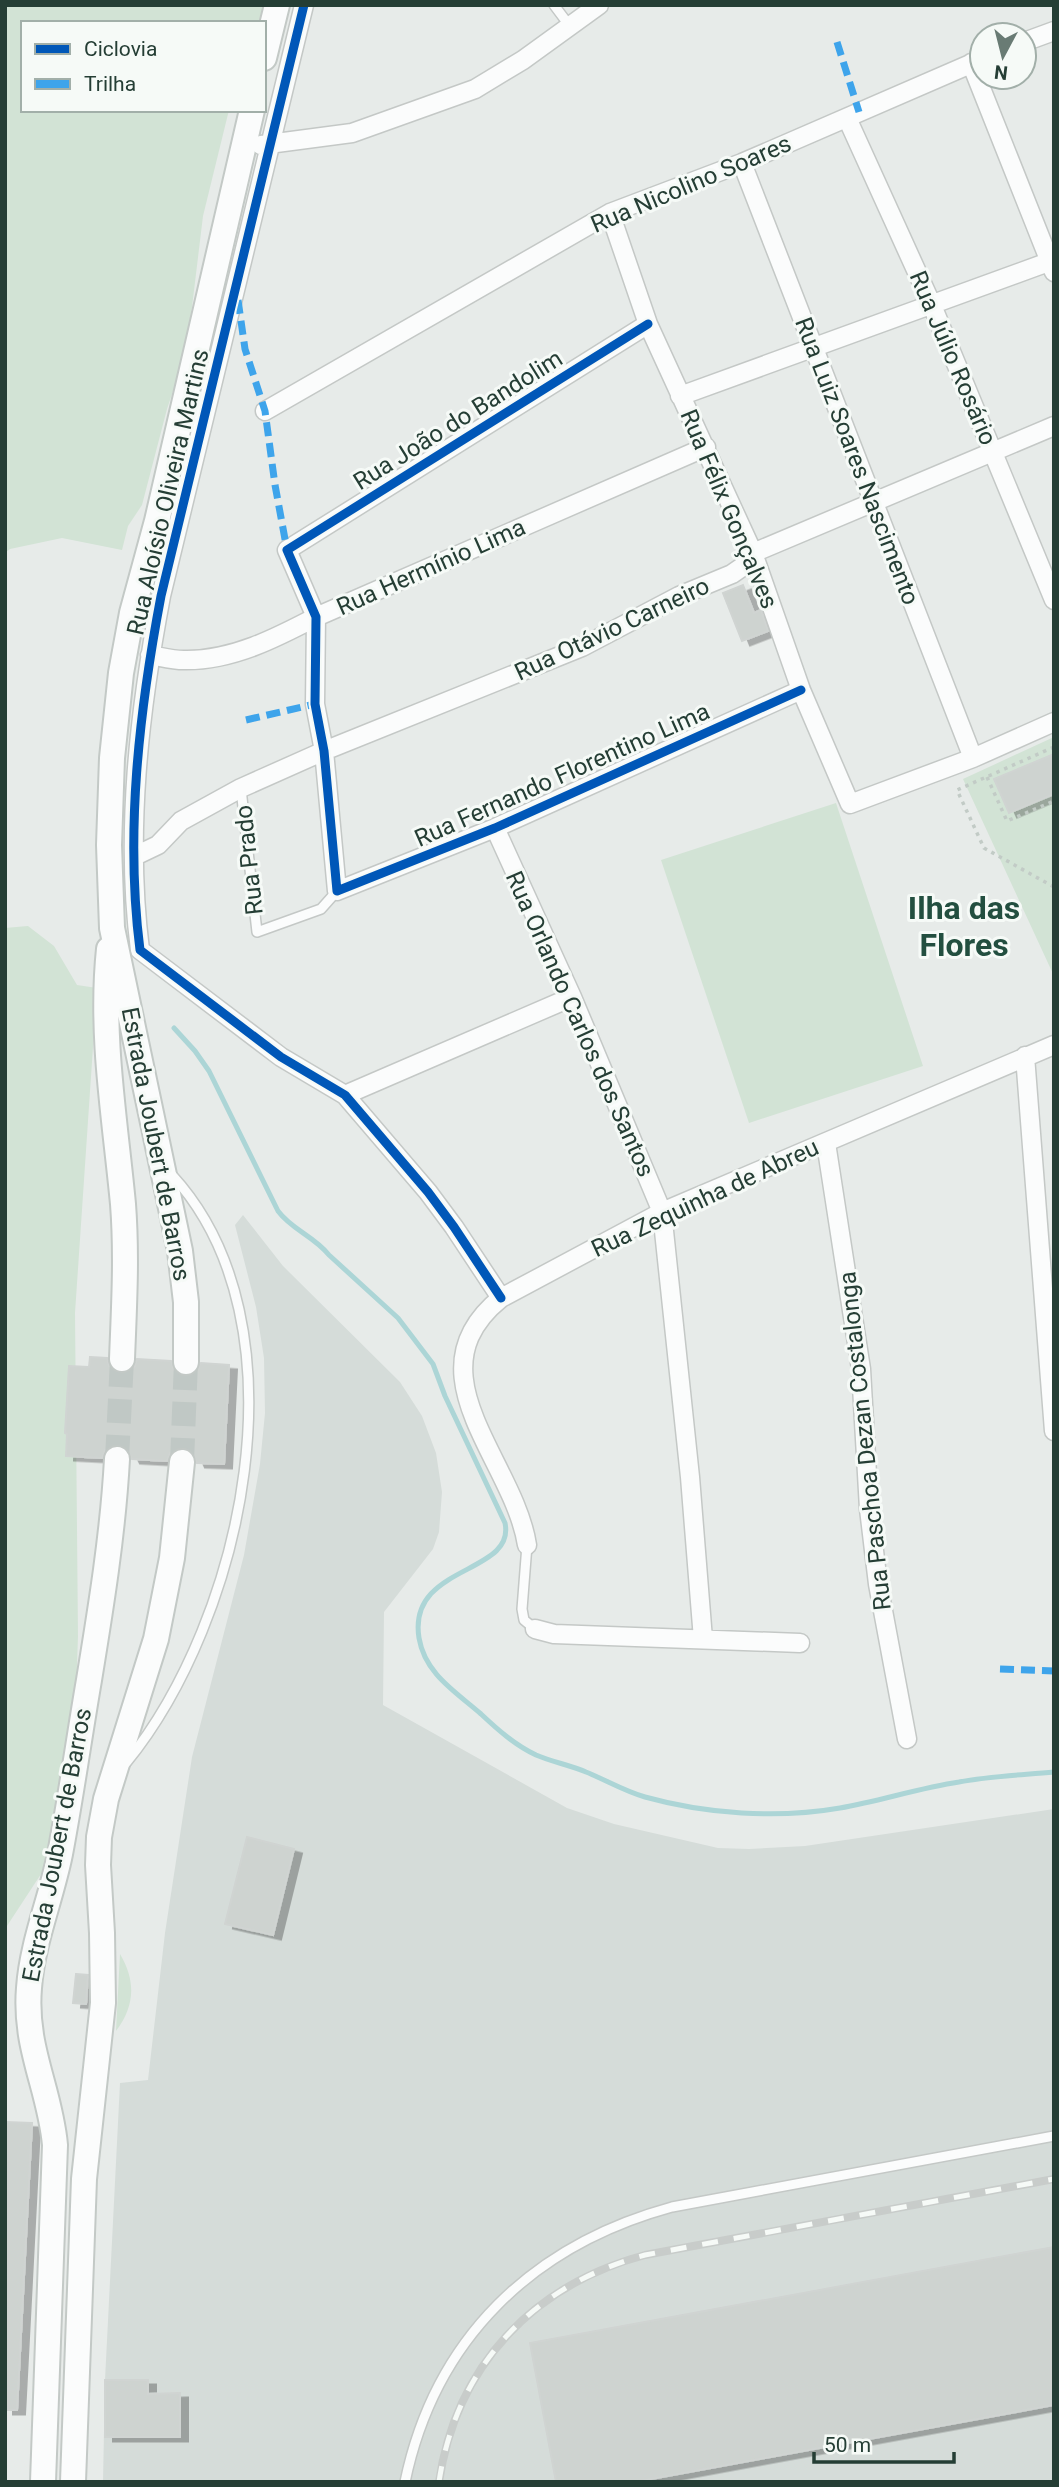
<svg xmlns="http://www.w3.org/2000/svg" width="1059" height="2487" viewBox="0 0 1059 2487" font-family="Roboto,sans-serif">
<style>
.built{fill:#d5dcd9}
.green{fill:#d2e3d5}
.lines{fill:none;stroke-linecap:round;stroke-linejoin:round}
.stream{stroke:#acd5d6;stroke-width:5}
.building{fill:#ced3d0;stroke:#d0d4d2;stroke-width:2;filter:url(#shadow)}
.secondary-tunnel{stroke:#c0c8c5;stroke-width:24;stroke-dasharray:24 12;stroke-linecap:butt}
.lane-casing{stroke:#c4c8c6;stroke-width:12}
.street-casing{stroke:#c4c8c6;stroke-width:21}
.secondary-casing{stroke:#c3c9c6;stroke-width:28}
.path{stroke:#c2cbc6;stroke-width:3.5;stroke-dasharray:3.5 5;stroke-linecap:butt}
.lane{stroke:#fbfcfc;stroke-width:9}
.street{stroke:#fbfcfc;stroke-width:18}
.secondary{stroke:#fbfcfc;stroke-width:24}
.rail-casing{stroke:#c8ccca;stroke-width:8}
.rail{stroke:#f6faf7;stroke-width:5;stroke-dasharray:16;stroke-linecap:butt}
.quiet{stroke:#3ea4eb;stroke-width:7;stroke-dasharray:14 7;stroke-linecap:butt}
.cycleway-casing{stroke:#f6faf7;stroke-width:13}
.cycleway{stroke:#0057b8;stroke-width:9}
.labels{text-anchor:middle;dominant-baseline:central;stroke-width:6;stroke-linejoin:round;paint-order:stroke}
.street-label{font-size:24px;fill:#253e35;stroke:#f6faf7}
.district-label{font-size:32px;font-weight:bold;fill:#234f40;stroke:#f6faf7}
</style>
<defs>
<filter id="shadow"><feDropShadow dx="8" dy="4.5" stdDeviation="0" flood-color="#0004"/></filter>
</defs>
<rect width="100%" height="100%" fill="#e7ebe9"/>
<!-- built -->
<path class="built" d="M243 1215 283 1266 400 1382 422 1416 436 1453 442 1492 439 1532 433 1549 384 1612 383 1705 567 1808 614 1824 718 1848 749 1849 805 1846 1054 1809V2482H103L105 2380 120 2083 148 2080 165 1933 192 1757 244 1555 260 1464 265 1413 264 1358 256 1307 235 1225Z"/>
<!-- green -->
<path class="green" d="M5 5H266L261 23H23V110H229L203 216 192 307 181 367 167 409 142 505 128 526 122 550 62 538 10 549 5 553Z
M1054 737V976L963 779Z
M836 803 923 1066 749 1123 661 860Z
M28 926 54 946 77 985 97 988 75 1313 78 1636 76 1695 60 1845 5 1929V928Z
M120 1954C136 1981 135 2006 116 2031Z"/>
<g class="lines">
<!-- stream -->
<path class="stream" d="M174 1028 195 1051 209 1071 278 1211C292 1230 314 1236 329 1255L398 1318 433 1364 445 1396 505 1523C516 1575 407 1564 419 1638 425 1674 456 1692 481 1714 498 1730 515 1745 536 1755 552 1762 570 1765 586 1772 606 1780 624 1791 645 1797 706 1814 777 1819 840 1808 880 1801 919 1788 959 1782 990 1776 1022 1775 1054 1772"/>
</g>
<!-- building -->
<path class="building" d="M743 585 754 613 761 610 768 631 742 641 723 593Z
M1054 754V794L1009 813 994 779Z
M90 1357 107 1358 109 1366 121 1374 129 1372 135 1366 137 1359 171 1361 174 1370 185 1377 194 1374 201 1363 229 1365 224 1464 197 1463 191 1450 183 1447 170 1453 167 1461 132 1459 126 1447 117 1444 105 1450 102 1458 66 1456 67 1434 65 1433 69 1366 89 1367Z
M247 1837 294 1849 273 1935 225 1924Z
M76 1974 88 1975 86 2004 73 2003Z
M5 2122 32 2123 17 2410H5Z
M1054 2247V2405L635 2482H556L530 2343Z
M105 2380H148V2394L180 2393V2437H105Z"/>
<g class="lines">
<!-- secondary-tunnel -->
<path class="secondary-tunnel" d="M117 1459 122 1359
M182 1462 186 1362"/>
<!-- lane casing -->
<g class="lane-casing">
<path id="lane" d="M554 5 569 25
M241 789 257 932 321 909 337 891
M527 1545 522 1609 524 1620 535 1629
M126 1763C243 1620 309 1324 172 1175
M405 2482C435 2338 533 2245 672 2207L1054 2136"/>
</g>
<!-- street casing -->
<g class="street-casing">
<path id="street" d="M304 5 161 596C139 712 125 833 140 950L281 1057 345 1095 428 1192 454 1227 501 1298
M1024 42 1054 31
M971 63 1054 272
M847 118 931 303 1054 600
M261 145 352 133 475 89 523 60 599 5
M742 163 973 758
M610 213 648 324 753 553 801 690 850 804 973 758 1054 722
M648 324 287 550 316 617 315 704 324 751 337 891 495 828 801 690
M680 396 1054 260
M265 411 610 213 742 163 982 59
M150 655C162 657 175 661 187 660 233 660 276 638 316 617L706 447
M495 828 572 997 662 1212 690 1477 703 1639
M135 856 158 845 181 821 241 788 324 751 582 647 679 596 732 574 745 565 753 553 1054 426
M1025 1056 1054 1431
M345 1095 572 997
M826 1143 861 1369 869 1509 878 1584 907 1739
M527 1545C514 1460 408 1373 501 1298L662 1212 1054 1045
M535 1629 554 1634 800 1643"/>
</g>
<!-- secondary casing -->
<g class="secondary-casing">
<path id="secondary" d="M264 58 277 5
M109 949C100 1035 115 1119 123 1204 127 1256 124 1307 122 1359
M186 1362V1302L180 1251 112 928 109 845 112 758 121 673 132 613 157 521 252 110
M43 2482 55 2145C50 2089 24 2048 29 1988 32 1943 51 1899 60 1854 71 1796 79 1738 89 1680 101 1607 113 1533 117 1459
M73 2482 84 2179 103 2003 102 1933 98 1865 99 1837 106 1799 156 1639 172 1558 182 1462"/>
</g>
<!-- path -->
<path class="path" d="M1054 747 957 790 984 848 1054 887
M987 777 1007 821 1054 801"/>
<!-- lane -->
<use href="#lane" class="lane"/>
<!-- street -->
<use href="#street" class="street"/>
<!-- secondary -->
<use href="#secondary" class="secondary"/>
<!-- rail casing -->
<g class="rail-casing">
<path id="rail" d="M439 2482C456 2366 533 2285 645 2255L1054 2179"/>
</g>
<!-- rail -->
<use href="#rail" class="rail"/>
<!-- quiet -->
<path class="quiet" d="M837 42 859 112
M238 300 245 349 265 411 275 485 287 550
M246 720 315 704
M1000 1669 1054 1671"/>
<!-- cycleway casing -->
<g class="cycleway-casing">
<path id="cycleway" d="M304 5 161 596C139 712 125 833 140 950L281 1057 345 1095 428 1192 454 1227 501 1298
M648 324 287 550 316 617 315 704 324 751 337 891 495 828 801 690"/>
</g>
<!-- cycleway -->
<use href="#cycleway" class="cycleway"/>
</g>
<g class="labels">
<!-- street labels -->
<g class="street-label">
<text transform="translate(691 184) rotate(-23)">Rua Nicolino Soares</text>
<text transform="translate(953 358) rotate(67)">Rua Júlio Rosário</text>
<text transform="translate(458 420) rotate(-32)">Rua João do Bandolim</text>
<text transform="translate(857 461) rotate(69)">Rua Luiz Soares Nascimento</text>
<text transform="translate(168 492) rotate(-77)">Rua Aloísio Oliveira Martins</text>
<text transform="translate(729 509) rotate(67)">Rua Félix Gonçalves</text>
<text transform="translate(431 567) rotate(-24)">Rua Hermínio Lima</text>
<text transform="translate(612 629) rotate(-25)">Rua Otávio Carneiro</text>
<text transform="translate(562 775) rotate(-24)">Rua Fernando Florentino Lima</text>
<text transform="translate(249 860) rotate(-96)">Rua Prado</text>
<text transform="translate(580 1024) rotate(66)">Rua Orlando Carlos dos Santos</text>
<text transform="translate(156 1144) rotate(79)">Estrada Joubert de Barros</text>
<text transform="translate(705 1198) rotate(-25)">Rua Zequinha de Abreu</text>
<text transform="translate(865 1441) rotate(-96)">Rua Paschoa Dezan Costalonga</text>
<text transform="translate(57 1845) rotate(-79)">Estrada Joubert de Barros</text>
</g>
<!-- district labels -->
<g class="district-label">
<text x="964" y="908">Ilha das<tspan x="964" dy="37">Flores</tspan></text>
</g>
</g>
<!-- border -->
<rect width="1059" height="2487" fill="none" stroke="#253e35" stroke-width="14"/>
<!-- legend -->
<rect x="21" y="21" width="245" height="91" fill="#f6faf7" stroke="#a2afa9" stroke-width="2"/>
<rect x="35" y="44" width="35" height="10" fill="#0057b8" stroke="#a2afa9" stroke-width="2"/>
<text x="84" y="56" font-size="21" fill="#253e35">Ciclovia</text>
<rect x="35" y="79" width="35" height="10" fill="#3ea4eb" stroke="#a2afa9" stroke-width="2"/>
<text x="84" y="91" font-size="21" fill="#253e35">Trilha</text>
<!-- north arrow -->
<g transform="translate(1003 56) rotate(187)"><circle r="33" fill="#f6faf7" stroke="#a2afa9" stroke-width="2"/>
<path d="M0-5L12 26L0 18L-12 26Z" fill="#697b74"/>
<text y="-10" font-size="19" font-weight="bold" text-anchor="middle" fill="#253e35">N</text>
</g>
<!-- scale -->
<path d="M814 2452v10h140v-10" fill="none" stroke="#253e35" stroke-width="3.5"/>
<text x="824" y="2452" font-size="21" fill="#253e35" stroke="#f6faf7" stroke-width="5" paint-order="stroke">50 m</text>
</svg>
